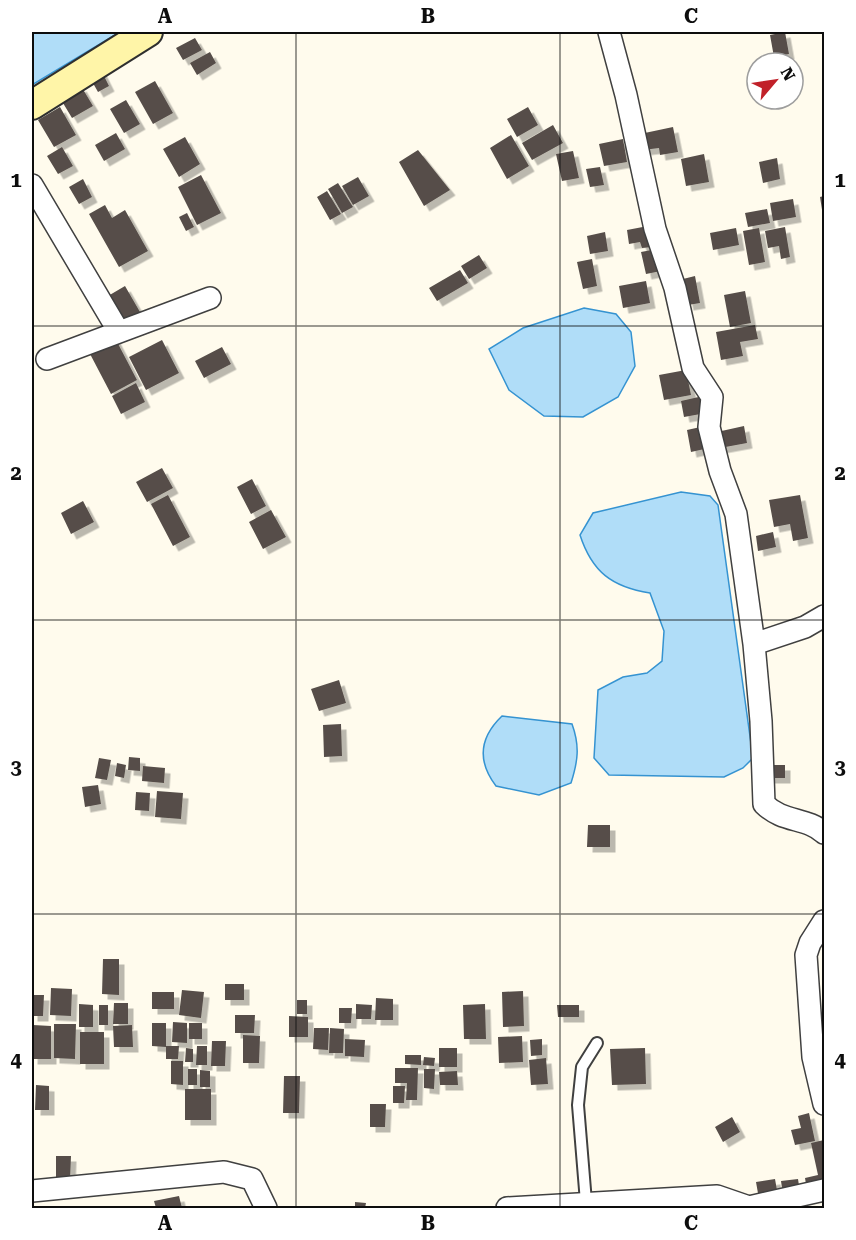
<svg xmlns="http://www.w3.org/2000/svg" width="856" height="1240" viewBox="0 0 856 1240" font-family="'Roboto Serif',serif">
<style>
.water{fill:#b0ddf8;stroke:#3593d1;stroke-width:1.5}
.building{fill:#564e49;filter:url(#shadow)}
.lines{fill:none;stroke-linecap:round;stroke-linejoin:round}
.lane-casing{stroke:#404040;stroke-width:14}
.street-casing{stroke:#404040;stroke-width:24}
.secondary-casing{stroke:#2f2f2f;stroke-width:32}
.lane{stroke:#fff;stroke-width:10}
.street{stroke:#fff;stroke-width:21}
.secondary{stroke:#fff5a8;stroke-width:28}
.grid{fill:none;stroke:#0d0d0d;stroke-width:1.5;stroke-opacity:0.55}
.neatline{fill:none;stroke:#0d0d0d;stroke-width:2}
.grid-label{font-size:20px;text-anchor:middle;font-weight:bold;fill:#0d0d0d}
</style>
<defs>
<filter id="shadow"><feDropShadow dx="5.5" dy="5.5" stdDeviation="0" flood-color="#0004"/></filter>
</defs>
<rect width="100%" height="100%" fill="#fffbed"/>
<!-- water -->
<path class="water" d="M32 32H120L32 85Z
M584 308 616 314 631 332 635 366 618 397 583 417 544 416 509 390 489 349 523 328Z
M681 492 710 496 718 505 753 758 743 768 724 777 609 775 594 758 598 690 623 677 647 673 662 661 664 631 650 593C612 587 592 572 580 535L593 513Z
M502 716 572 724C580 746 578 761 571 783L539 795 496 786C477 761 479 738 502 716Z"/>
<!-- building -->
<path class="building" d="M785 32 789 54 774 57 770 35Z
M195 38 202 50 183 60 176 48Z
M210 52 216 63 197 75 190 63Z
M101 70 109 86 98 92 89 76Z
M155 81 173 113 153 124 135 92Z
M81 86 93 106 72 118 60 98Z
M126 100 140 124 124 133 110 109Z
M60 107 76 135 54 147 38 120Z
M528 107 538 125 517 137 507 119Z
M553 125 563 143 532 160 522 143Z
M673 127 678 152 660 155 659 148 643 150 640 134Z
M116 133 125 149 104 161 95 145Z
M511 135 529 166 507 179 490 148Z
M185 137 200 164 179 177 163 149Z
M623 139 627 162 604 166 599 144Z
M62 147 73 166 58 174 47 156Z
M418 150 450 190 424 206 399 162Z
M573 151 579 178 562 181 556 154Z
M704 154 709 182 686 186 681 159Z
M777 158 780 179 763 183 759 162Z
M600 167 604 185 590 187 586 169Z
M201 175 221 213 197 225 178 187Z
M358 177 369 196 353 205 342 186Z
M83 179 92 197 79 204 69 187Z
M338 183 353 207 342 213 328 189Z
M327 191 341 214 330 220 317 197Z
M824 196V216H823L820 197Z
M793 199 796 217 773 221 770 203Z
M105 205 112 218 125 210 148 251 119 267 89 214Z
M767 209 770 223 748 227 745 213Z
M187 213 194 227 186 231 179 217Z
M648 226 652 247 642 248 640 242 629 244 627 230Z
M785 227 790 257 781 259 779 246 768 248 765 231Z
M736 228 739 245 713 250 710 233Z
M759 228 765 262 749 265 743 231Z
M605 232 608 251 590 254 587 236Z
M657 249 661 271 646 274 641 252Z
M479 255 487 268 469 279 461 266Z
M592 259 597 286 583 289 577 262Z
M460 270 468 283 437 301 429 288Z
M695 276 700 303 688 305 683 279Z
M646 281 650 303 623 308 619 286Z
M125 286 140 312 123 322 108 296Z
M745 291 751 323 730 327 724 295Z
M755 325 758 339 740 342 743 356 721 360 716 332Z
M115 338 137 380 111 394 89 352Z
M162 340 179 373 146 390 129 357Z
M222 347 231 364 204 378 195 361Z
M686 370 691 395 664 400 659 375Z
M136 383 145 402 121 414 112 396Z
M703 396 706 413 684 417 681 401Z
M705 426 709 448 691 452 687 430Z
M744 426 747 443 720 448 717 432Z
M162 468 173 488 147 502 136 482Z
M252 479 266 506 251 514 237 487Z
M168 495 190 537 173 546 151 504Z
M800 495 808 538 793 541 790 524 774 527 769 500Z
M83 501 94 522 71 534 61 513Z
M271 510 286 537 263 549 249 522Z
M773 532 776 547 758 551 756 536Z
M339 680 346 703 319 711 311 689Z
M341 724 342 756 324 757 323 725Z
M129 757 140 758V771L128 770Z
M99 758 111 760 107 780 95 778Z
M117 763 126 765 124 778 115 776Z
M768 765H785V778H768Z
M143 766 165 768 164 783 142 781Z
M98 785 101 804 85 807 82 787Z
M157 791 183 793 181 819 155 817Z
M136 792 150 793 149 811 135 810Z
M588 825H610V847H587Z
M103 959H119V995L102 994Z
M225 984H244V1000H225Z
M51 988 72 989 71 1016 50 1015Z
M182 990 204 992 201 1018 179 1015Z
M523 991 524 1026 503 1027 502 992Z
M152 992H174V1009H152Z
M32 995H44L43 1016H32Z
M376 998 393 999V1020H375Z
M297 1000H307V1014H297Z
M114 1003H128V1024H113Z
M79 1004 93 1005V1027H79Z
M356 1004 372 1005 371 1019H356Z
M485 1004 486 1039H464L463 1005Z
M99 1005H108V1025H99Z
M557 1005H579V1017H558Z
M339 1008H352L351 1023H339Z
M235 1015H255L254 1033H235Z
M289 1016 308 1017V1037H289Z
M173 1022 187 1023V1043L172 1042Z
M152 1023H166V1047L152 1046Z
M189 1023H202V1039H189Z
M54 1024H76L75 1059 54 1058Z
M33 1025 51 1026V1059H32Z
M132 1025 133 1047H114L113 1026Z
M314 1028H329L328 1050 313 1049Z
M330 1028 344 1029 343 1053H329Z
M80 1032H104V1064H80Z
M243 1035 260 1036 259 1063H243Z
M522 1036 523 1062 499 1063 498 1037Z
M345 1039 365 1040 364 1057 345 1056Z
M542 1039V1055L531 1056 530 1040Z
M212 1041H226L225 1066H211Z
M166 1046H179L178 1059H166Z
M197 1046H207V1065H196Z
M186 1048 193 1049V1062H185Z
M439 1048H457V1067H439Z
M645 1048 646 1084 612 1085 610 1049Z
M405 1055H421V1065L405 1064Z
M424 1057 435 1058 434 1066 423 1065Z
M546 1058 548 1084 531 1085 529 1060Z
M171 1061H183V1085L171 1084Z
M395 1068H418L417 1100H406L407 1083H395Z
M188 1069H197V1085H188Z
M424 1069H435L434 1089 424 1088Z
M200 1070 210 1071V1087H200Z
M457 1071 458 1085H440L439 1072Z
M284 1076H300L299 1113H283Z
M36 1085 49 1086V1110H35Z
M393 1086H405L404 1103H393Z
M185 1089H211V1120H185Z
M370 1104H386L385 1127H370Z
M809 1113 815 1141 795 1145 791 1130 801 1128 798 1116Z
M732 1117 740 1132 723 1142 715 1127Z
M824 1140V1186L807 1190 805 1178 818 1175 811 1143Z
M56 1156H71L70 1180H56Z
M775 1179 778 1196 759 1199 756 1182Z
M798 1179 800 1192 783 1195 781 1181Z
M179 1196 182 1208H156L154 1201Z
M355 1202 366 1203 365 1208H355Z"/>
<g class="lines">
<!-- lane casing -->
<g class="lane-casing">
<path id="lane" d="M586 1202 578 1105 582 1067 597 1043"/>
</g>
<!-- street casing -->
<g class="street-casing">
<path id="street" d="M609 32 626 95 655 229 675 288 693 368 712 397 709 427 720 471 736 514 754 644 761 721 764 804C783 823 807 817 824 833
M32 185 119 332 47 359
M119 332 210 298
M754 644 805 627 824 616
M824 921 810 943 806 955 813 1057 824 1104
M32 1191 224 1172 252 1179 266 1208
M507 1208 717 1196 749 1207 824 1190"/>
</g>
<!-- secondary casing -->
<g class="secondary-casing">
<path id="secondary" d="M32 105 148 32"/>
</g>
<!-- lane -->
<use href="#lane" class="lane"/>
<!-- street -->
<use href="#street" class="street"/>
<!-- secondary -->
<use href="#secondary" class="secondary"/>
</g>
<!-- grid -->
<path class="grid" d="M296 32V1208M560 32V1208M32 326H824M32 620H824M32 914H824"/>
<!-- border -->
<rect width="856" height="1240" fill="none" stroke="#ffffff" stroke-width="66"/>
<!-- north arrow -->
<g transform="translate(775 81) rotate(61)"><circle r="28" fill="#ffffff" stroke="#9e9e9e" stroke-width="1.5"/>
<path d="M0-4.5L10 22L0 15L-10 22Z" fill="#c12129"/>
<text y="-9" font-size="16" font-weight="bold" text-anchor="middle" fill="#0d0d0d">N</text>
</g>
<rect x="33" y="33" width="790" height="1174" class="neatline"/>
<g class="grid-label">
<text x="165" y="23">A</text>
<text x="428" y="23">B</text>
<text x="691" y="23">C</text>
<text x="16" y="187">1</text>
<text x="840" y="187">1</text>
<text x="16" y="480">2</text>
<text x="840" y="480">2</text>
<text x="16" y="774">3</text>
<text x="840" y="774">3</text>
<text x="16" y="1067">4</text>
<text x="840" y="1067">4</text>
<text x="165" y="1230">A</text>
<text x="428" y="1230">B</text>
<text x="691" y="1230">C</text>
</g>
</svg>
